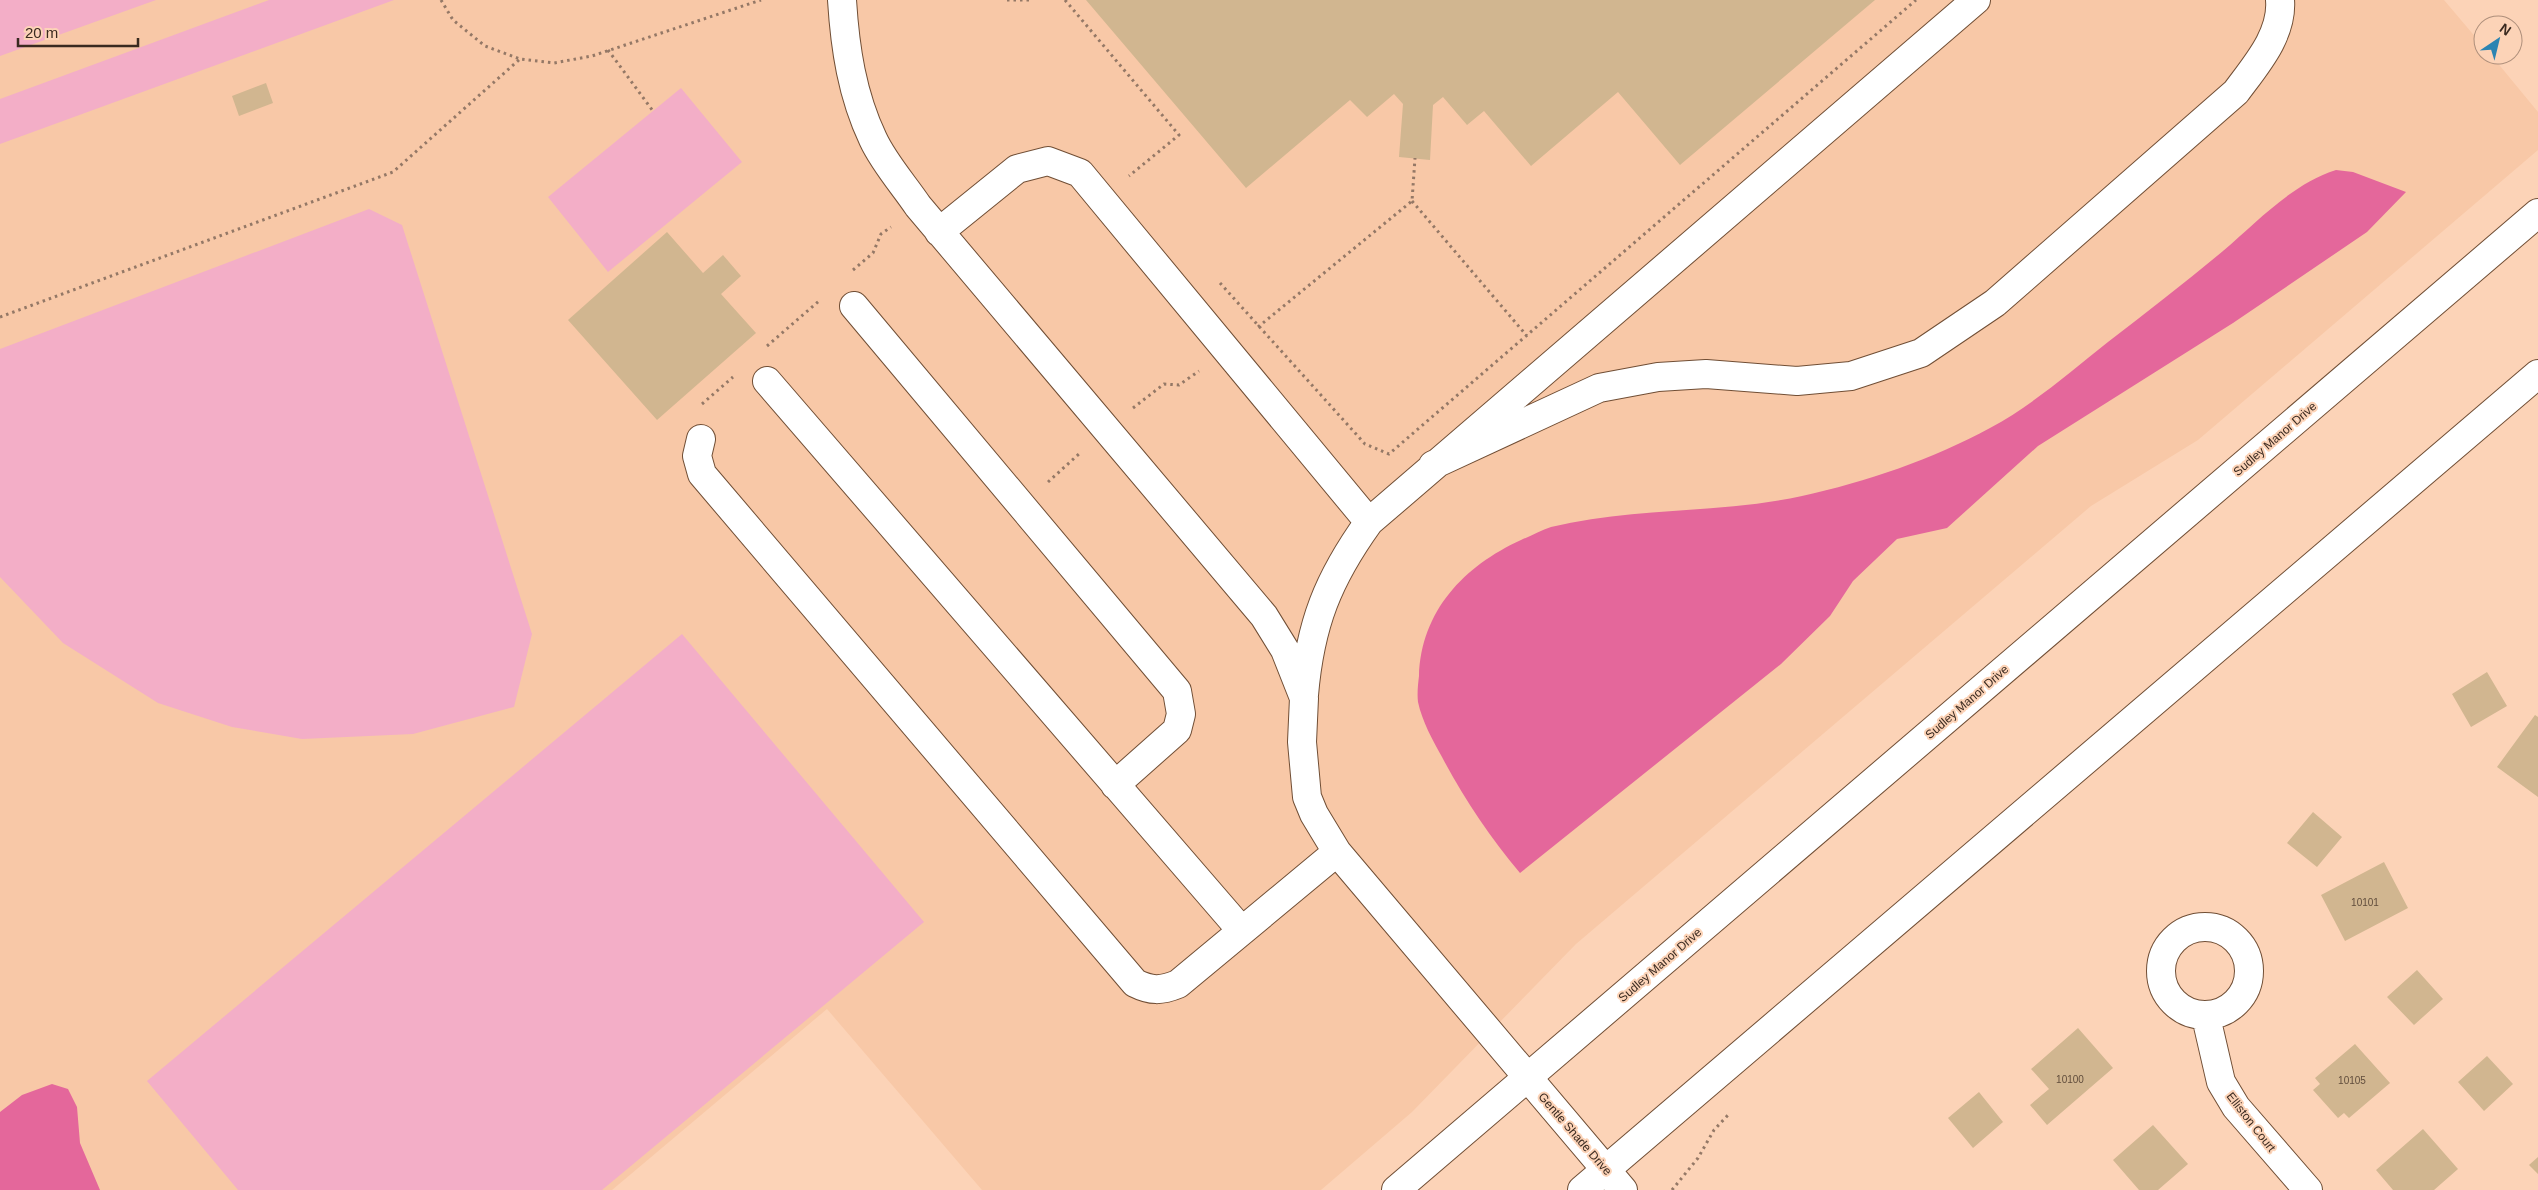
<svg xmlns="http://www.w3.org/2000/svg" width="2538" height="1190" viewBox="0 0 2538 1190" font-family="Arial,sans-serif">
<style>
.built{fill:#f8c8a7}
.green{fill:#f3aec7}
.forest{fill:#e4679b}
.building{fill:#d1b690}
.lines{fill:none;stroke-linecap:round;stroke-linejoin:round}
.minor-casing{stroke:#704e35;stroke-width:30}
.major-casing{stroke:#704e35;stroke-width:30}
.path{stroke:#947866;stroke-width:3;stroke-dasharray:2.5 4;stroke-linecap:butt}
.minor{stroke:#fff;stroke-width:28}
.major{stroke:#fff;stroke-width:28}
.labels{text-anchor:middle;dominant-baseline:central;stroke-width:4;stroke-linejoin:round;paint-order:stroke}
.number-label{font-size:10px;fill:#604d3c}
.street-label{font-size:12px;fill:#3a2a20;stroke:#fcd3b7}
</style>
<rect width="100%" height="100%" fill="#fcd3b7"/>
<!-- built -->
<path class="built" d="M0 0H2444L2483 46V55H2491L2538 112V150L2198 440 2091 506 1576 944 1412 1112 1321 1190H982L827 1009 612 1190H0Z"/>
<!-- green -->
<path class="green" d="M0 0H156L0 56Z
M269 0H394L0 144V99Z
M681 88 742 162 608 272 548 197Z
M369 209 402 225 532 634 514 707 413 734 302 739 232 727 158 703 63 643 0 577V349Z
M682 634 924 922 602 1190H238L147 1081Z"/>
<!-- forest -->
<path class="forest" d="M2336 170 2353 172 2406 192 2367 232 2233 323 2038 446 1947 528 1897 539 1853 581 1830 616 1781 664 1520 873C1490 837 1464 799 1442 757 1433 741 1422 721 1418 702 1417 694 1418 684 1419 676 1421 611 1464 566 1521 540 1531 536 1541 530 1551 527 1633 507 1720 514 1802 496 1866 482 1933 459 1990 428 2033 405 2070 372 2108 342 2147 312 2186 282 2223 251 2258 221 2292 184 2336 170Z
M52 1084 68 1089 77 1107 80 1143 100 1190H0V1112L22 1095Z"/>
<!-- building -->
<path class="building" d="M1086 0H1875L1680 165 1618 92 1531 166 1484 111 1467 125 1443 97 1433 105 1430 160 1399 157 1403 104 1394 94 1367 117 1350 100 1246 188Z
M266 83 273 103 239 116 232 96Z
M667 232 703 273 723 255 741 276 721 294 756 333 657 420 568 320Z
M2487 672 2507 706 2471 727 2452 694Z
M2535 715 2538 717V797L2497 767Z
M2313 812 2342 837 2317 867 2287 843Z
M2384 862 2408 908 2345 941 2321 895Z
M2417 970 2443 999 2414 1025 2387 997Z
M2078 1028 2113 1068 2047 1125 2030 1105 2049 1089 2031 1069Z
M2355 1044 2390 1083 2349 1118 2344 1113 2338 1118 2313 1090 2320 1084 2315 1078Z
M2487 1056 2513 1084 2484 1111 2458 1082Z
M1979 1092 2003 1122 1973 1148 1948 1118Z
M2153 1125 2188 1164 2158 1190H2139L2113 1160Z
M2423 1129 2458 1169 2434 1190H2393L2376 1170Z
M2538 1157V1174L2529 1165Z"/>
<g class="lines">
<!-- minor casing -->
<g class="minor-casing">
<path id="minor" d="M842 0C845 48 852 95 873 139 884 163 904 185 918 206L1264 616 1285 650 1304 698 1302 742 1307 797 1314 814 1337 852 1623 1190
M939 232 1017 169 1048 161 1080 173 1369 522
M854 306 1177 691 1181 714 1177 730 1115 785
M767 381 1242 931
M701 439 697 456 702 474 1135 983C1151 991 1161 991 1178 984L1337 852
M1433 465 1599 388 1658 377 1706 374 1797 381 1851 376 1921 353 1995 303 2236 92C2255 66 2283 35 2280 0
M1304 695C1310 624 1328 579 1369 522L1976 0
M2161 971a44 44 0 1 1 88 0a44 44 0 1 1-88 0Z
M2206 1017 2221 1082 2236 1107 2308 1190"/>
</g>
<!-- major casing -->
<g class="major-casing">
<path id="major" d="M1396 1190 2538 213
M1582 1190 2538 374"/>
</g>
<!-- path -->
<path class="path" d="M441 0 453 20 485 46 520 59 554 63 592 56 761 0
M1007 0H1029
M1065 0 1179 135 1129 176
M608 50 653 111
M1412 201 1527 336
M853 270 873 253 881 234 891 227
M1220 283 1365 444 1389 454 1916 0
M0 317 393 172 520 59
M1258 327 1412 201 1415 158
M767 346 819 301
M702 404 733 377
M1133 408 1164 384 1179 385 1199 371
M1048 482 1080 453
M1672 1190 1698 1158 1714 1130 1728 1115"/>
<!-- minor -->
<use href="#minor" class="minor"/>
<!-- major -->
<use href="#major" class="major"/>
</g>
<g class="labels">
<!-- number labels -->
<g class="number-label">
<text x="2365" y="902">10101</text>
<text x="2070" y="1079">10100</text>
<text x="2352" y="1080">10105</text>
</g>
<!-- street labels -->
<g class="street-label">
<text transform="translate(2275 439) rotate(-41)">Sudley Manor Drive</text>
<text transform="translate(1967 702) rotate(-41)">Sudley Manor Drive</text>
<text transform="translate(1660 965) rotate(-41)">Sudley Manor Drive</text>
<text transform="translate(2251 1122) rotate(52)">Elliston Court</text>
<text transform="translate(1575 1134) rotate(49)">Gentle Shade Drive</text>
</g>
</g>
<!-- north arrow -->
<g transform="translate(2498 40) rotate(35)"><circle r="24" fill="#fcd3b7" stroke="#ae8f7b"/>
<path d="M0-4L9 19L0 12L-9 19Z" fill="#2b84b2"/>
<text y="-8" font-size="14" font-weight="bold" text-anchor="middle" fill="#3a2a20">N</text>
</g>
<!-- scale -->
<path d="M18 38v8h120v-8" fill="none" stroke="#3a2a20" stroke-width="2.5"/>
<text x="25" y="38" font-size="15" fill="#3a2a20" stroke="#fcd3b7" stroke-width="4" paint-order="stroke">20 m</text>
</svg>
